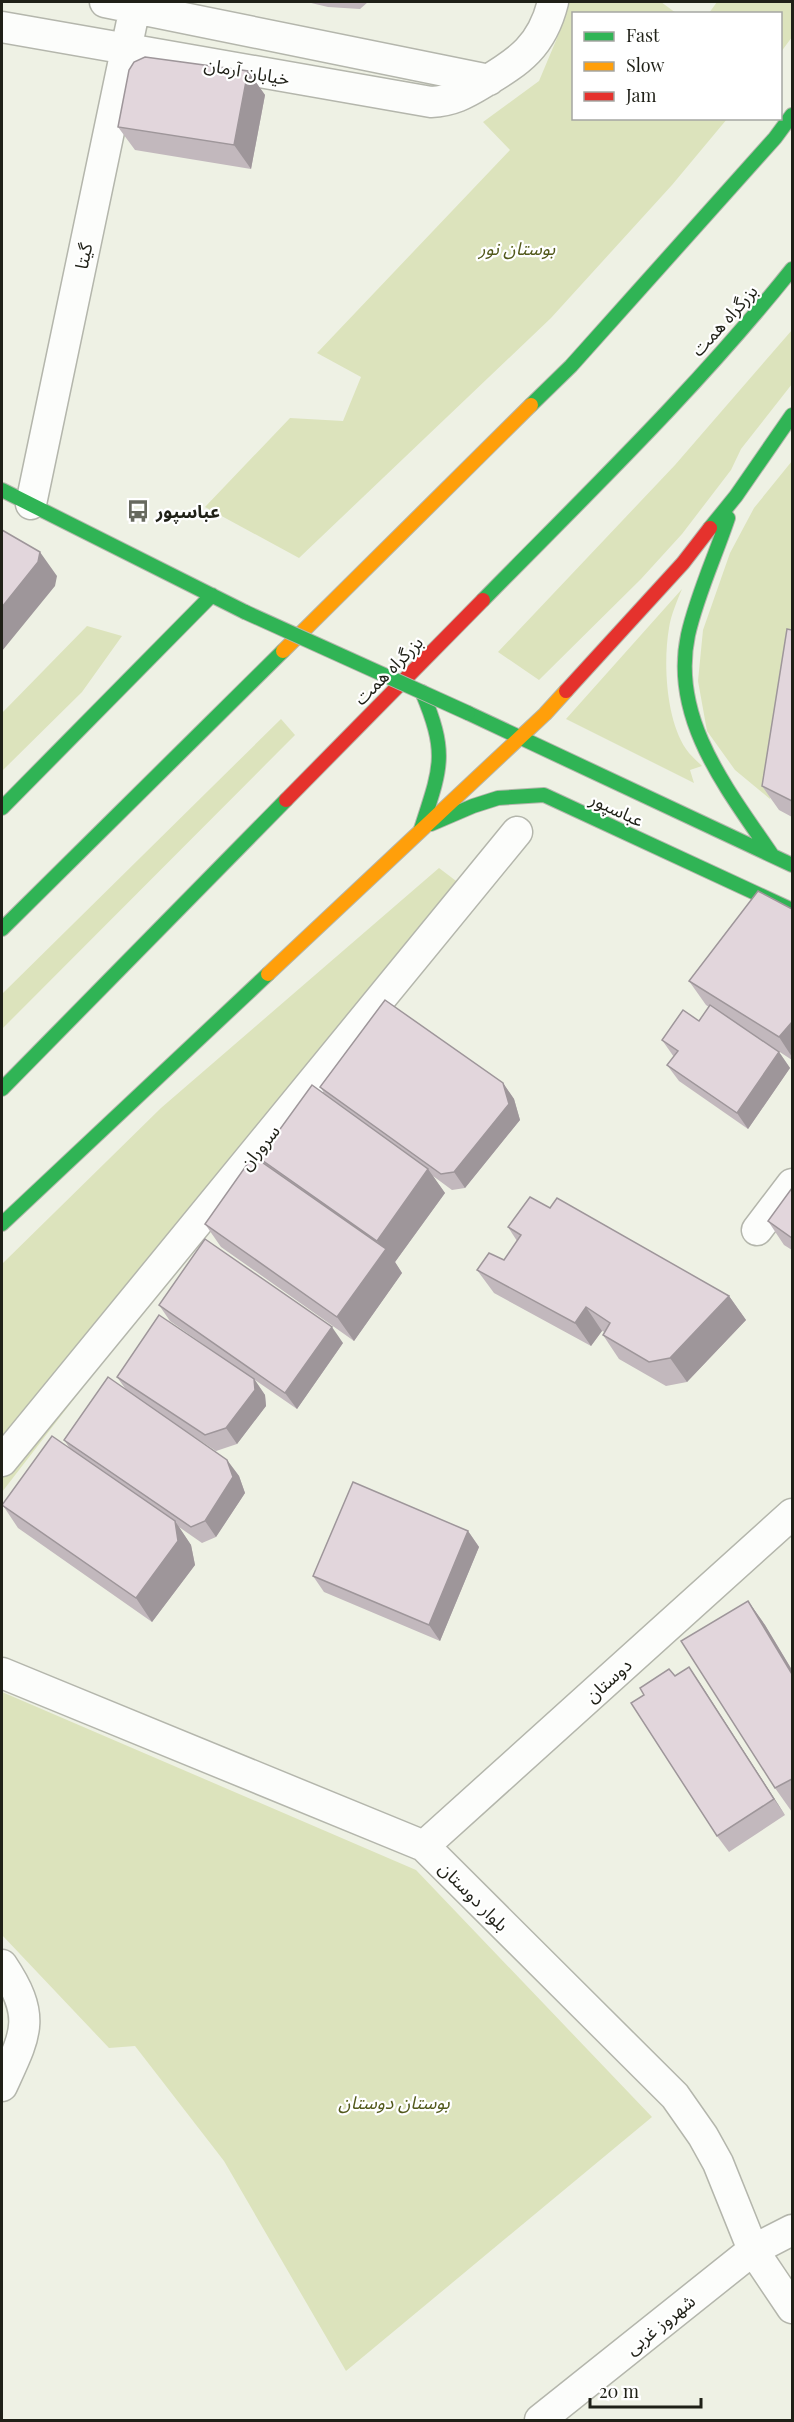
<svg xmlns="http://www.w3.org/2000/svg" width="794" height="2422" viewBox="0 0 794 2422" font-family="'Playfair Display','Noto Sans Arabic',serif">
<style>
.green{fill:#dce3bc}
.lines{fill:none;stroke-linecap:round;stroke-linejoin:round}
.street-casing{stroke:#b4b6ac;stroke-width:33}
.fast-casing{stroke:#b4b6ac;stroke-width:16}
.slow-casing{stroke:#b4b6ac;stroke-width:16}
.jam-casing{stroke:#b4b6ac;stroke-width:16}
.street{stroke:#fcfdfb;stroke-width:30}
.fast{stroke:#30b455;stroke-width:14}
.slow{stroke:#ff9f0a;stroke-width:14}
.jam{stroke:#e5322d;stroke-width:14}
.fast-bridge-casing{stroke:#b4b6ac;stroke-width:16;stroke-linecap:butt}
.fast-bridge{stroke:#30b455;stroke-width:14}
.wall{fill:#c2b8bd}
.shaded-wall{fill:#9e969a}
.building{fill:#e2d6dc;stroke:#9e969a;stroke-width:1.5}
.labels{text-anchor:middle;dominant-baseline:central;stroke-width:4.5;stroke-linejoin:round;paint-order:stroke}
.street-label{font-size:18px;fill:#1f2017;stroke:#fff}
.park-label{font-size:18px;font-style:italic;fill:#52591b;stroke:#fff}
.poi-label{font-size:18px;font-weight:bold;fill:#1f2017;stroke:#fff;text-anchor:start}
</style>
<rect width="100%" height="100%" fill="#eef1e4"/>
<!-- green -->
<path class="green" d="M566 2H661L676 13 574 14V118L727 119 672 185 551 318 299 558 205 507 290 418 343 421 361 377 317 353 510 150 483 122 539 81 560 31Z
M717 2H792V37L781 52 780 14 709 13Z
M792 330V384L741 449 731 470 682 534 641 579 539 680 498 652 675 465Z
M792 461V651L770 799 735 770 707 731 698 681 703 630 730 553 754 508Z
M682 589C677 601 671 615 669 628 663 663 666 719 686 749 690 755 697 761 702 766L690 770 694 783 566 719Z
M87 626 122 636 82 692 2 771V713Z
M281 719 295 735 2 1029V994Z
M439 868 468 890 2 1492V1264L161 1108Z
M2 1692 416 1870 652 2117 346 2371 224 2161 135 2046 109 2048 2 1935Z"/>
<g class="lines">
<!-- street casing -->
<g class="street-casing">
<path id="street" d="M105 2 489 80
M2 27 431 102C452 101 465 94 483 83 520 61 542 46 553 2
M31 504 135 7
M757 1230 792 1184
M2 1461 517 832
M2 1673 424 1846 675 2096 703 2136 718 2163 753 2250 792 2308
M424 1846 792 1514
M2 1965C37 2017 26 2034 2 2086
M540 2420 753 2250 792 2230"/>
</g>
<!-- fast casing -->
<g class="fast-casing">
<path id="fast" d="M531 405 571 366 775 138 792 115
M2 490 245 612
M728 518C715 557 697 595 688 635 670 719 728 790 772 855
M710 528 736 496 792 415
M483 600C589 492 698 387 792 269
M468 713 792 865
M2 808 212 595
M431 824 473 806 498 798 544 795 792 910
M421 829C441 767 448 754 422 692
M2 929 283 651
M2 1089 286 800
M2 1224 268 974"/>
</g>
<!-- slow casing -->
<g class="slow-casing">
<path id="slow" d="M283 651 531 405
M268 974 545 714 566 691"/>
</g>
<!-- jam casing -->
<g class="jam-casing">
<path id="jam" d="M566 691 683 563 710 528
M286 800 483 600"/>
</g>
<!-- street -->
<use href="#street" class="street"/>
<!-- fast -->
<use href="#fast" class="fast"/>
<!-- slow -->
<use href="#slow" class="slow"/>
<!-- jam -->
<use href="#jam" class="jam"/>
<!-- fast-bridge casing -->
<g class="fast-bridge-casing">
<path id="fast-bridge" d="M245 612 468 713"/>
</g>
<!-- fast-bridge -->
<use href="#fast-bridge" class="fast-bridge"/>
</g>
<!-- wall -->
<path class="wall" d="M307 2H368L360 9 328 7Z
M248 71 265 95 251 169 135 150 118 127Z
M792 630V817L779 810 762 786Z
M792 909V1060L766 1043 779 1052 790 1068 748 1129 679 1081 667 1065 674 1057 662 1040 699 1021 709 1007 706 1005 689 981Z
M503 1083 514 1099 520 1120 465 1188 452 1190 433 1176 445 1193 395 1262 402 1273 354 1341 221 1247 205 1224 262 1162 259 1158 325 1094 320 1087Z
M792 1188V1250L784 1245 768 1221Z
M550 1208 729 1296 746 1320 687 1382 666 1386 619 1359 603 1335 605 1332 602 1331 591 1346 494 1293 477 1270 504 1260 517 1241 508 1227Z
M159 1305 343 1343 297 1409 255 1380 265 1395 266 1406 237 1444 216 1451 163 1416 227 1460 239 1476 245 1493 216 1537 202 1543 179 1527 191 1545 195 1565 152 1622 18 1528 2 1504 71 1450 64 1440 127 1391 117 1377 220 1356 170 1321Z
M468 1531 479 1547 440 1641 324 1592 313 1576Z
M748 1601 765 1625 792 1670V1812L775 1788Z
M689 1667 785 1815 729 1852 717 1836 675 1676Z"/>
<!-- shaded-wall -->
<path class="shaded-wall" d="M248 71 265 95 251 169 234 145Z
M40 552 57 576 55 586 2 651V607Z
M792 1022V1057L779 1037Z
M779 1052 790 1068 748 1129 737 1113Z
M503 1083 514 1099 520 1120 465 1188 454 1172Z
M428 1169 445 1193 395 1262 402 1273 354 1341 337 1317 384 1251 377 1241Z
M729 1296 746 1320 687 1382 670 1358Z
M586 1307 602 1331 591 1346 575 1323Z
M332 1327 343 1343 297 1409 285 1393Z
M254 1379 265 1395 266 1406 237 1444 226 1428Z
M227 1460 239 1476 245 1493 216 1537 205 1521Z
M175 1521 191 1545 195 1565 152 1622 136 1598Z
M468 1531 479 1547 440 1641 429 1625Z
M748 1601 765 1625 792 1670V1674Z
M689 1667 700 1683 785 1815 774 1799Z"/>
<!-- building -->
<path class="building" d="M145 57 248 71 234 145 118 127 129 70 134 62Z
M2 530 40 552 38 562 2 607Z
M787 629 792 630V801L762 786Z
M758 891 792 909V1022L779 1037 689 981Z
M385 1000 503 1083 509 1104 454 1172 441 1174 320 1087Z
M710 1005 779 1052 737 1113 667 1065 678 1051 662 1040 683 1010 699 1021Z
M312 1085 428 1169 377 1241 259 1158Z
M253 1156 386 1249 337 1317 205 1224Z
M792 1188V1238L768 1221Z
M530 1197 550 1208 557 1198 729 1296 670 1358 649 1362 603 1335 610 1323 586 1307 575 1323 477 1270 489 1253 504 1260 521 1235 508 1227Z
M205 1239 332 1327 285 1393 159 1305Z
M159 1315 254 1379 255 1390 226 1428 205 1435 117 1377Z
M108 1377 227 1460 233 1477 205 1521 191 1527 64 1440Z
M52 1436 175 1521 178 1541 136 1598 2 1505Z
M353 1482 468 1531 429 1625 313 1576Z
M748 1601 792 1674V1779L775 1788 681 1641Z
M689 1667 774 1799 717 1836 631 1703 644 1695 640 1688 669 1669 675 1676Z"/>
<!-- icons -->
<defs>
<g id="bus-bare" transform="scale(1.8)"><path d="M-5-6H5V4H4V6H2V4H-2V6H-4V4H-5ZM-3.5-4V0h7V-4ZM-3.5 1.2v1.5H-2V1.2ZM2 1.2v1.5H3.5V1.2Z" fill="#67695f" stroke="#fff" stroke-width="2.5" paint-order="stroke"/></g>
</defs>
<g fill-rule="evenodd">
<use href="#bus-bare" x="138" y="511"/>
</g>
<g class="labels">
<!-- street labels -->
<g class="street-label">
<text transform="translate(247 71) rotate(10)">خیابان آرمان</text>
<text transform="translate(83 256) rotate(-78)">گیتا</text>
<text transform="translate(724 320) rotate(-48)">بزرگراه همت</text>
<text transform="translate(388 670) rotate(-45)">بزرگراه همت</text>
<text transform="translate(617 809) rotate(25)">عباسپور</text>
<text transform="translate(259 1147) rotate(-51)">سروران</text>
<text transform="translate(608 1680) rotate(-42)">دوستان</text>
<text transform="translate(474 1896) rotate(45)">بلوار دوستان</text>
<text transform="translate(660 2324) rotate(-39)">شهروز غربی</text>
</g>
<!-- park labels -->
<g class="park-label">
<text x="517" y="248">بوستان نور</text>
<text x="394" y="2102">بوستان دوستان</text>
</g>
<!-- poi labels -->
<g class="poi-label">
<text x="156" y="511">عباسپور</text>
</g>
</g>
<!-- border -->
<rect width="794" height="2422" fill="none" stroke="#1f2017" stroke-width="6"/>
<!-- legend -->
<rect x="572" y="12" width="210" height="108" fill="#ffffff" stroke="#a5a6a2" stroke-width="1.5"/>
<rect x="584" y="32" width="30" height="9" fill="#30b455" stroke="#a5a6a2" stroke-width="1.5"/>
<text x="626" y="42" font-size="18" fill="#1f2017">Fast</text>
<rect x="584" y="62" width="30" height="9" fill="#ff9f0a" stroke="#a5a6a2" stroke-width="1.5"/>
<text x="626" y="72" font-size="18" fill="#1f2017">Slow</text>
<rect x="584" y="92" width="30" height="9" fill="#e5322d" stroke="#a5a6a2" stroke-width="1.5"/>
<text x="626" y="102" font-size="18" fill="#1f2017">Jam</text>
<!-- scale -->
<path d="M590 2398v9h111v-9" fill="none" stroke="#1f2017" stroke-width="3"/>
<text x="599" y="2398" font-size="18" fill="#1f2017" stroke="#ffffff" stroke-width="4.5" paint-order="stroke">20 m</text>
</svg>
